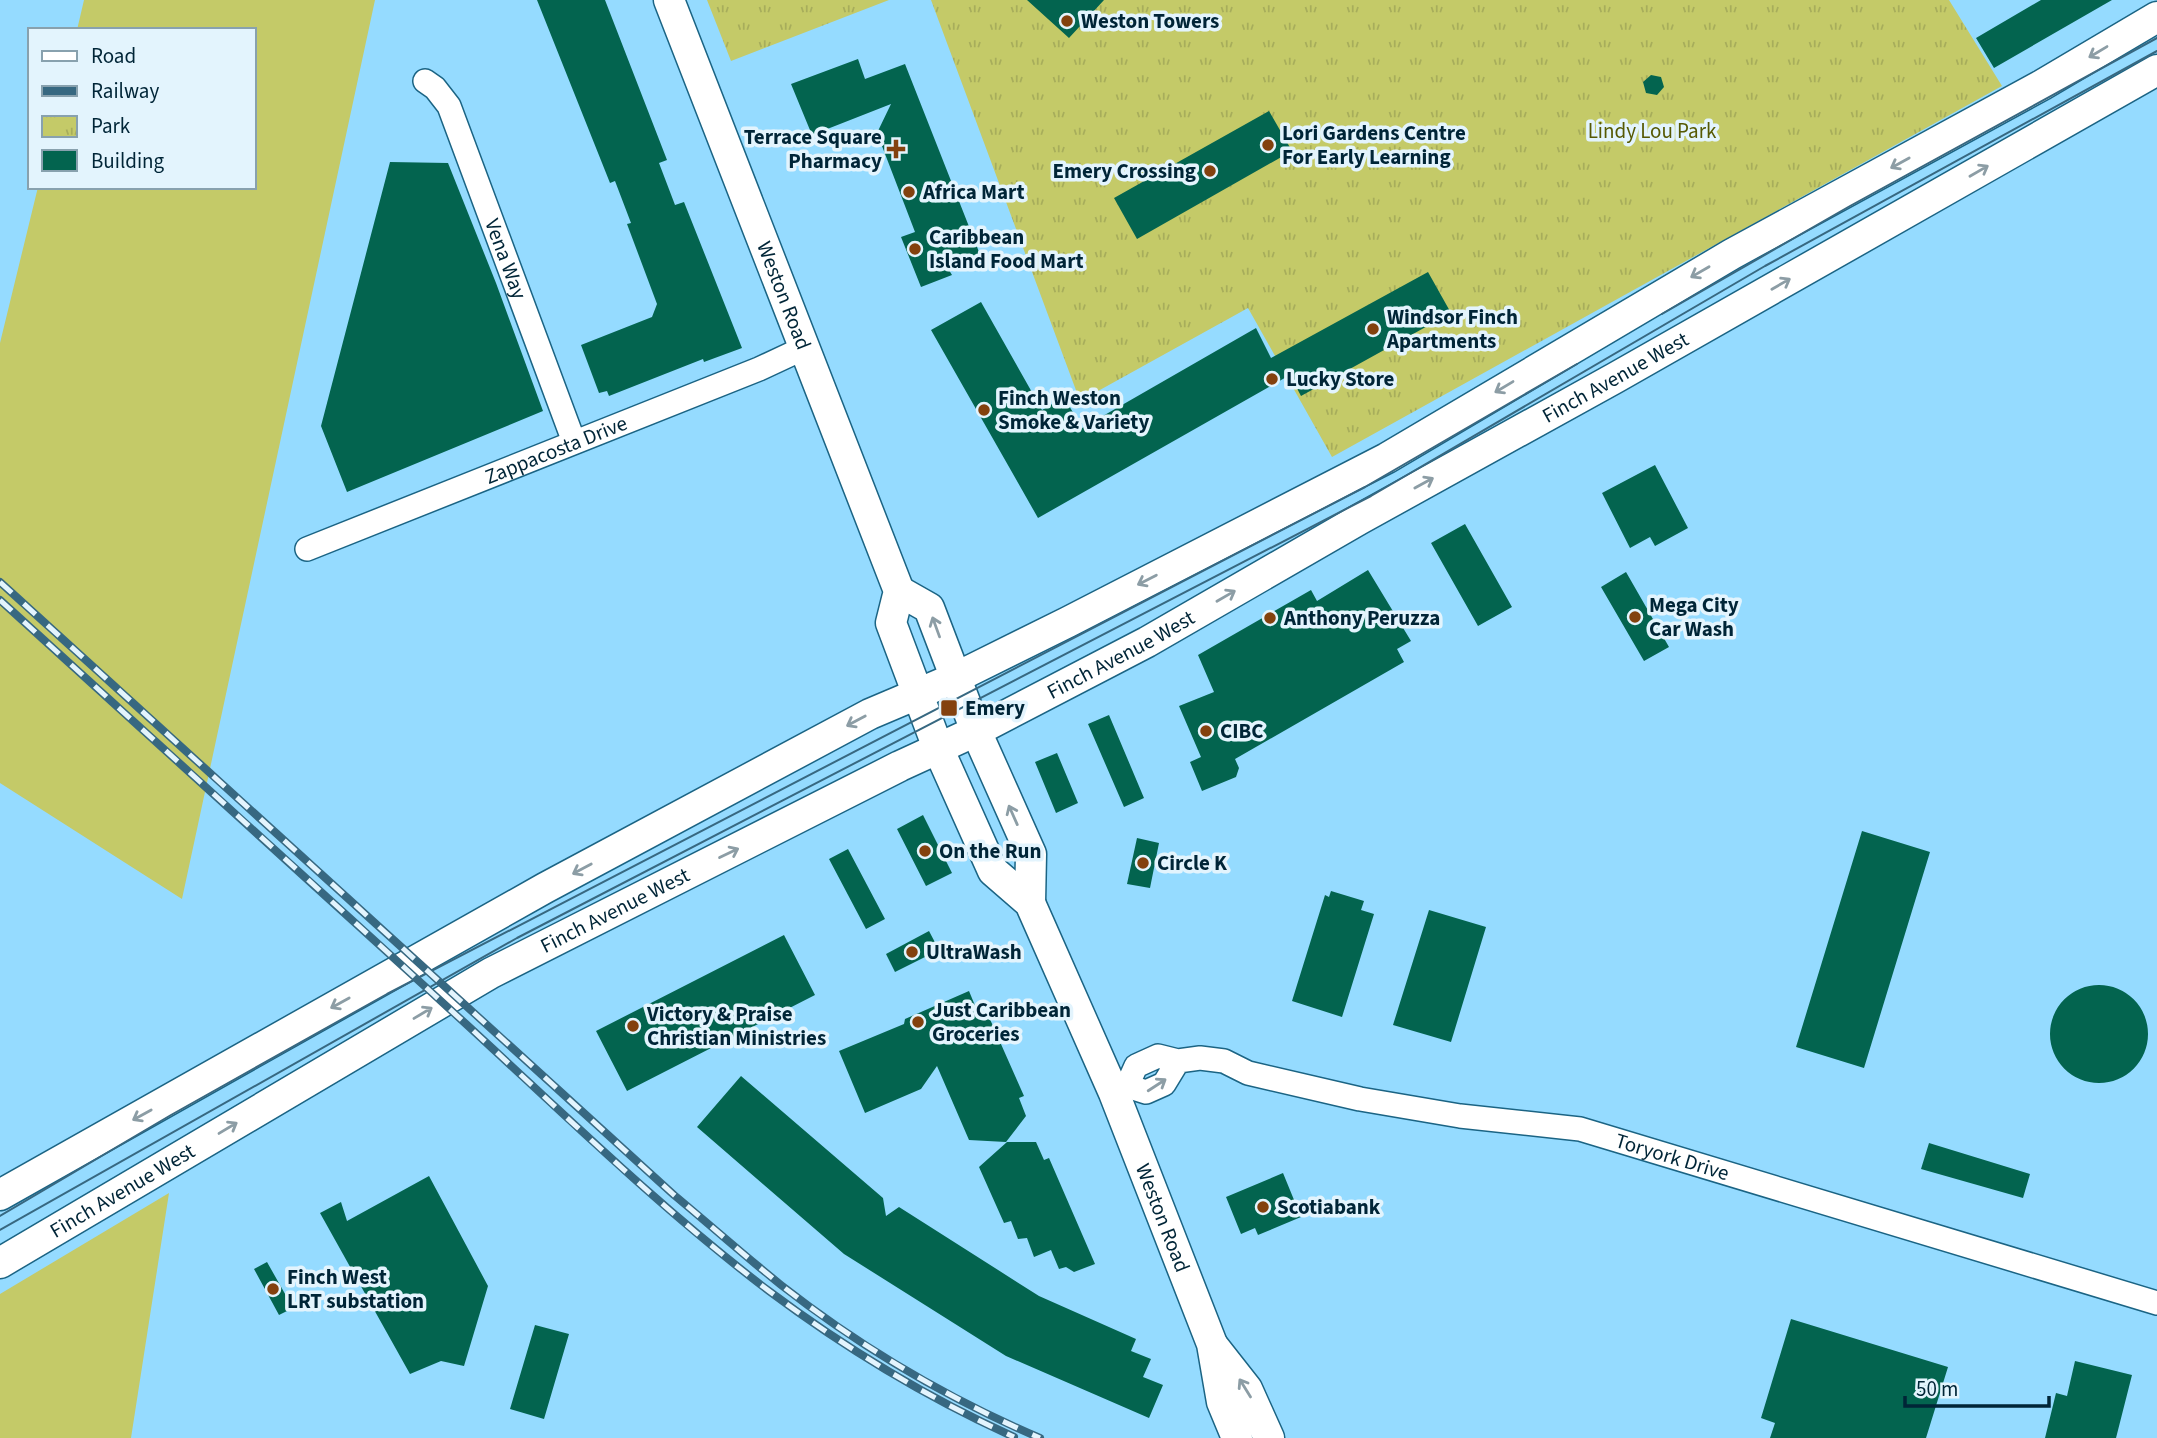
<svg xmlns="http://www.w3.org/2000/svg" width="2157" height="1438" viewBox="0 0 2157 1438" font-family="'Source Sans 3',sans-serif">
<style>
.grass{fill:#c4ca68}
.park{fill:url(#park-tufts)}
.building{fill:#03644f}
.lines{fill:none;stroke-linecap:round;stroke-linejoin:round}
.minor-casing{stroke:#1b6484;stroke-width:26}
.major-casing{stroke:#1b6484;stroke-width:33}
.minor{stroke:#fff;stroke-width:23}
.major{stroke:#fff;stroke-width:30}
.tram{stroke:#376881;stroke-width:2}
.rail-casing{stroke:#376881;stroke-width:8}
.rail{stroke:#e3f4fd;stroke-width:5;stroke-dasharray:16;stroke-linecap:butt}
.oneway{stroke:#8c9da5}
.poi-dot{fill:#83410e;stroke:#e3f4fd;stroke-width:2.5}
.labels{text-anchor:middle;dominant-baseline:central;stroke-width:7;stroke-linejoin:round;paint-order:stroke}
.poi-label{font-size:21px;font-weight:bold;fill:#002537;stroke:#e3f4fd;text-anchor:start}
.park-label{font-size:21px;fill:#565903;stroke:#e3f4fd}
.street-label{font-size:21px;fill:#002537;stroke:#e3f4fd}
</style>
<defs>
<pattern id="park-tufts" width="24" height="20" patternUnits="userSpaceOnUse" patternTransform="scale(1.75)"><rect width="24" height="20" fill="#c4ca68"/><path d="M3 7l-1-3M5 7V3M7 7l1-3M15 17l-1-3M17 17v-4M19 17l1-3" fill="none" stroke="#a7ad5b"/></pattern>
</defs>
<rect width="100%" height="100%" fill="#95dbff"/>
<!-- grass -->
<path class="grass" d="M84 0H375L182 899 0 783V343L38 187H254V30H77Z
M169 1193 131 1438H0V1294Z"/>
<!-- park -->
<path class="park" d="M707 0H889L731 61Z
M931 0H1949L2002 86 1332 457 1248 308 1080 401Z"/>
<!-- building -->
<path class="building" d="M537 0H605L667 160 659 163 675 205 684 202 742 348 704 362 703 359 609 396 607 391 599 393 581 345 652 317 657 304 627 224 631 223 615 181 610 183Z
M1027 0H1104L1069 38Z
M2041 0H2112L1994 68 1976 38Z
M858 59 865 79 905 64 981 257 949 270 952 275 921 287 901 237 915 232 877 133 891 104 812 135 791 84Z
M1651 75 1661 77 1664 87 1657 95 1646 93 1643 82Z
M1269 111 1292 151 1137 239 1114 198Z
M390 162 448 163 496 283 543 411 347 492 321 426Z
M1428 272 1451 313 1301 396 1290 375 1038 518 931 330 981 302 1042 410 1064 397 1082 428 1256 328 1271 358Z
M1655 465 1688 528 1655 546 1650 537 1630 548 1602 493Z
M1465 524 1512 607 1478 626 1431 543Z
M1368 570 1411 641 1397 649 1404 662 1235 759 1239 768 1236 777 1202 791 1190 762 1201 757 1179 706 1214 692 1198 655 1311 590 1317 601Z
M1626 572 1669 647 1644 661 1601 587Z
M1109 715 1144 798 1124 807 1088 724Z
M1057 753 1078 803 1056 813 1035 762Z
M923 815 952 873 926 886 897 829Z
M1862 831 1930 852 1864 1068 1796 1047Z
M1137 838 1159 843 1150 888 1127 884Z
M848 849 885 919 866 929 829 859Z
M1331 891 1364 901 1361 910 1374 914 1342 1017 1292 1001 1325 895 1329 897Z
M1429 910 1486 927 1451 1042 1393 1025Z
M929 931 939 950 895 972 886 954Z
M784 935 815 995 627 1091 596 1031Z
M2050 1034a49 49 0 1 1 98 0a49 49 0 1 1-98 0Z
M969 991 981 1020 989 1017 1024 1096 1019 1098 1026 1116 1006 1142 969 1140 937 1066 921 1089 865 1113 839 1051 904 1024 905 1019Z
M741 1076 883 1198 886 1216 899 1207 1039 1296 1136 1339 1131 1351 1151 1359 1143 1377 1163 1385 1149 1418 1006 1356 844 1254 697 1127Z
M1007 1142H1036L1044 1160 1049 1158 1095 1264 1074 1272 1066 1267 1059 1269 1051 1250 1034 1257 1027 1238 1018 1239 1011 1221 1004 1223 979 1167Z
M1929 1143 2030 1174 2023 1198 1921 1169Z
M1283 1173 1301 1217 1258 1235 1255 1228 1241 1234 1226 1197Z
M429 1176 488 1286 464 1366 441 1361 410 1374 320 1213 341 1202 347 1221Z
M267 1262 293 1308 279 1315 254 1269Z
M1791 1319 1948 1367 1926 1438H1770L1775 1423 1761 1418Z
M535 1325 569 1334 544 1419 510 1409Z
M2075 1361 2132 1375 2116 1438H2045L2056 1393 2067 1396Z"/>
<g class="lines">
<!-- minor casing -->
<g class="minor-casing">
<g id="minor">
<path id="s1" d="M425 81 435 88 449 106 574 442"/>
<path id="s2" d="M307 549 759 369 804 348"/>
<path id="s3" d="M1178 1061 1164 1084 1146 1092 1127 1086 1136 1066 1158 1056 1178 1061 1200 1058 1224 1061 1248 1073 1360 1099 1460 1116 1580 1129 2157 1303"/>
</g>
</g>
<!-- major casing -->
<g class="major-casing">
<g id="major">
<path id="s4" d="M669 0 899 591 891 623 938 748 993 871 1030 903 1114 1093 1212 1344 1222 1402 1237 1438"/>
<path d="M899 591 929 608 976 731 1031 854 1030 903"/>
<path d="M0 1195 545 888 870 714 955 678 1068 622 1387 458 1732 254 2042 85 2157 17"/>
<path id="s5" d="M0 1263 491 973 900 766 976 731 1147 642 1360 519 1615 378 2157 70"/>
<path d="M1214 1347 1247 1389 1269 1438"/>
</g>
</g>
<!-- minor -->
<use href="#minor" class="minor"/>
<!-- major -->
<use href="#major" class="major"/>
<!-- tram -->
<path class="tram" d="M1662 314 1850 206 2157 38
M0 1216 171 1115 387 994 1365 487 1577 364
M0 1230 517 938 1371 496 1765 266 2157 51"/>
<!-- rail casing -->
<g class="rail-casing">
<path id="rail" d="M0 582 674 1195C710 1225 745 1256 781 1285 859 1346 949 1399 1040 1438
M0 600C155 741 311 882 466 1024 565 1115 662 1210 769 1291 845 1348 928 1398 1014 1437"/>
</g>
<!-- rail -->
<use href="#rail" class="rail"/>
</g>
<!-- one-way arrows -->
<defs><path id="oneway-shaft" d="M-6 0H5M1.5-3L5.5 0L1.5 3" fill="none" stroke-width="1.6" stroke-linecap="round" stroke-linejoin="round" transform="scale(1.75)"/></defs>
<g class="oneway">
<use href="#oneway-shaft" transform="translate(2098 52) rotate(149)"/>
<use href="#oneway-shaft" transform="translate(1900 163) rotate(151)"/>
<use href="#oneway-shaft" transform="translate(1979 171) rotate(-30)"/>
<use href="#oneway-shaft" transform="translate(1700 272) rotate(150)"/>
<use href="#oneway-shaft" transform="translate(1781 284) rotate(-30)"/>
<use href="#oneway-shaft" transform="translate(1504 387) rotate(149)"/>
<use href="#oneway-shaft" transform="translate(1424 483) rotate(-29)"/>
<use href="#oneway-shaft" transform="translate(1147 580) rotate(153)"/>
<use href="#oneway-shaft" transform="translate(1226 596) rotate(-30)"/>
<use href="#oneway-shaft" transform="translate(936 627) rotate(-110)"/>
<use href="#oneway-shaft" transform="translate(856 721) rotate(152)"/>
<use href="#oneway-shaft" transform="translate(1013 815) rotate(-114)"/>
<use href="#oneway-shaft" transform="translate(729 853) rotate(-26)"/>
<use href="#oneway-shaft" transform="translate(582 869) rotate(152)"/>
<use href="#oneway-shaft" transform="translate(340 1003) rotate(151)"/>
<use href="#oneway-shaft" transform="translate(423 1013) rotate(-31)"/>
<use href="#oneway-shaft" transform="translate(1157 1085) rotate(-33)"/>
<use href="#oneway-shaft" transform="translate(142 1115) rotate(151)"/>
<use href="#oneway-shaft" transform="translate(228 1128) rotate(-31)"/>
<use href="#oneway-shaft" transform="translate(1245 1388) rotate(-122)"/>
</g>
<!-- markers -->
<g class="poi-dot">
<circle cx="1067" cy="21" r="7"/>
<circle cx="1268" cy="145" r="7"/>
<path d="M892.5 138.5h7v7h7v7h-7v7h-7v-7h-7v-7h7z"/>
<circle cx="1210" cy="171" r="7"/>
<circle cx="909" cy="192" r="7"/>
<circle cx="915" cy="249" r="7"/>
<circle cx="1373" cy="329" r="7"/>
<circle cx="1272" cy="379" r="7"/>
<circle cx="984" cy="410" r="7"/>
<circle cx="1635" cy="617" r="7"/>
<circle cx="1270" cy="618" r="7"/>
<rect x="940" y="699" width="18" height="18" rx="3.5"/>
<circle cx="1206" cy="731" r="7"/>
<circle cx="925" cy="851" r="7"/>
<circle cx="1143" cy="863" r="7"/>
<circle cx="912" cy="952" r="7"/>
<circle cx="918" cy="1022" r="7"/>
<circle cx="633" cy="1026" r="7"/>
<circle cx="1263" cy="1207" r="7"/>
<circle cx="273" cy="1289" r="7"/>
</g>
<g class="labels">
<!-- poi labels -->
<g class="poi-label">
<text x="1081" y="21">Weston Towers</text>
<text x="1282" y="133">Lori Gardens Centre<tspan x="1282" dy="24">For Early Learning</tspan></text>
<text x="882" y="137" text-anchor="end">Terrace Square<tspan x="882" dy="24">Pharmacy</tspan></text>
<text x="1196" y="171" text-anchor="end">Emery Crossing</text>
<text x="923" y="192">Africa Mart</text>
<text x="929" y="237">Caribbean<tspan x="929" dy="24">Island Food Mart</tspan></text>
<text x="1387" y="317">Windsor Finch<tspan x="1387" dy="24">Apartments</tspan></text>
<text x="1286" y="379">Lucky Store</text>
<text x="998" y="398">Finch Weston<tspan x="998" dy="24">Smoke &amp; Variety</tspan></text>
<text x="1649" y="605">Mega City<tspan x="1649" dy="24">Car Wash</tspan></text>
<text x="1284" y="618">Anthony Peruzza</text>
<text x="965" y="708">Emery</text>
<text x="1220" y="731">CIBC</text>
<text x="939" y="851">On the Run</text>
<text x="1157" y="863">Circle K</text>
<text x="926" y="952">UltraWash</text>
<text x="932" y="1010">Just Caribbean<tspan x="932" dy="24">Groceries</tspan></text>
<text x="647" y="1014">Victory &amp; Praise<tspan x="647" dy="24">Christian Ministries</tspan></text>
<text x="1277" y="1207">Scotiabank</text>
<text x="287" y="1277">Finch West<tspan x="287" dy="24">LRT substation</tspan></text>
</g>
<!-- park labels -->
<g class="park-label">
<text x="1652" y="131">Lindy Lou Park</text>
</g>
<!-- street labels -->
<g class="street-label">
<text stroke="none"><textPath href="#s1" startOffset="198">Vena Way</textPath></text>
<text stroke="none"><textPath href="#s4" startOffset="317">Weston Road</textPath></text>
<text stroke="none"><textPath href="#s5" startOffset="1843">Finch Avenue West</textPath></text>
<text stroke="none"><textPath href="#s2" startOffset="268">Zappacosta Drive</textPath></text>
<text stroke="none"><textPath href="#s5" startOffset="1276">Finch Avenue West</textPath></text>
<text stroke="none"><textPath href="#s5" startOffset="709">Finch Avenue West</textPath></text>
<text stroke="none"><textPath href="#s3" startOffset="640">Toryork Drive</textPath></text>
<text stroke="none"><textPath href="#s5" startOffset="142">Finch Avenue West</textPath></text>
<text stroke="none"><textPath href="#s4" startOffset="1326">Weston Road</textPath></text>
</g>
</g>
<!-- legend -->
<rect x="28" y="28" width="228" height="161" fill="#e3f4fd" stroke="#88a1ae" stroke-width="2"/>
<rect x="42" y="51" width="35" height="10" fill="#ffffff" stroke="#88a1ae" stroke-width="2"/>
<text x="91" y="63" font-size="21" fill="#002537">Road</text>
<rect x="42" y="86" width="35" height="10" fill="#376881" stroke="#88a1ae" stroke-width="2"/>
<text x="91" y="98" font-size="21" fill="#002537">Railway</text>
<rect x="42" y="116" width="35" height="21" fill="url(#park-tufts)" stroke="#88a1ae" stroke-width="2"/>
<text x="91" y="133" font-size="21" fill="#002537">Park</text>
<rect x="42" y="150" width="35" height="21" fill="#03644f" stroke="#88a1ae" stroke-width="2"/>
<text x="91" y="168" font-size="21" fill="#002537">Building</text>
<!-- scale -->
<path d="M1905 1396v10h144v-10" fill="none" stroke="#002537" stroke-width="3.5"/>
<text x="1916" y="1396" font-size="21" fill="#002537" stroke="#e3f4fd" stroke-width="5" paint-order="stroke">50 m</text>
</svg>
